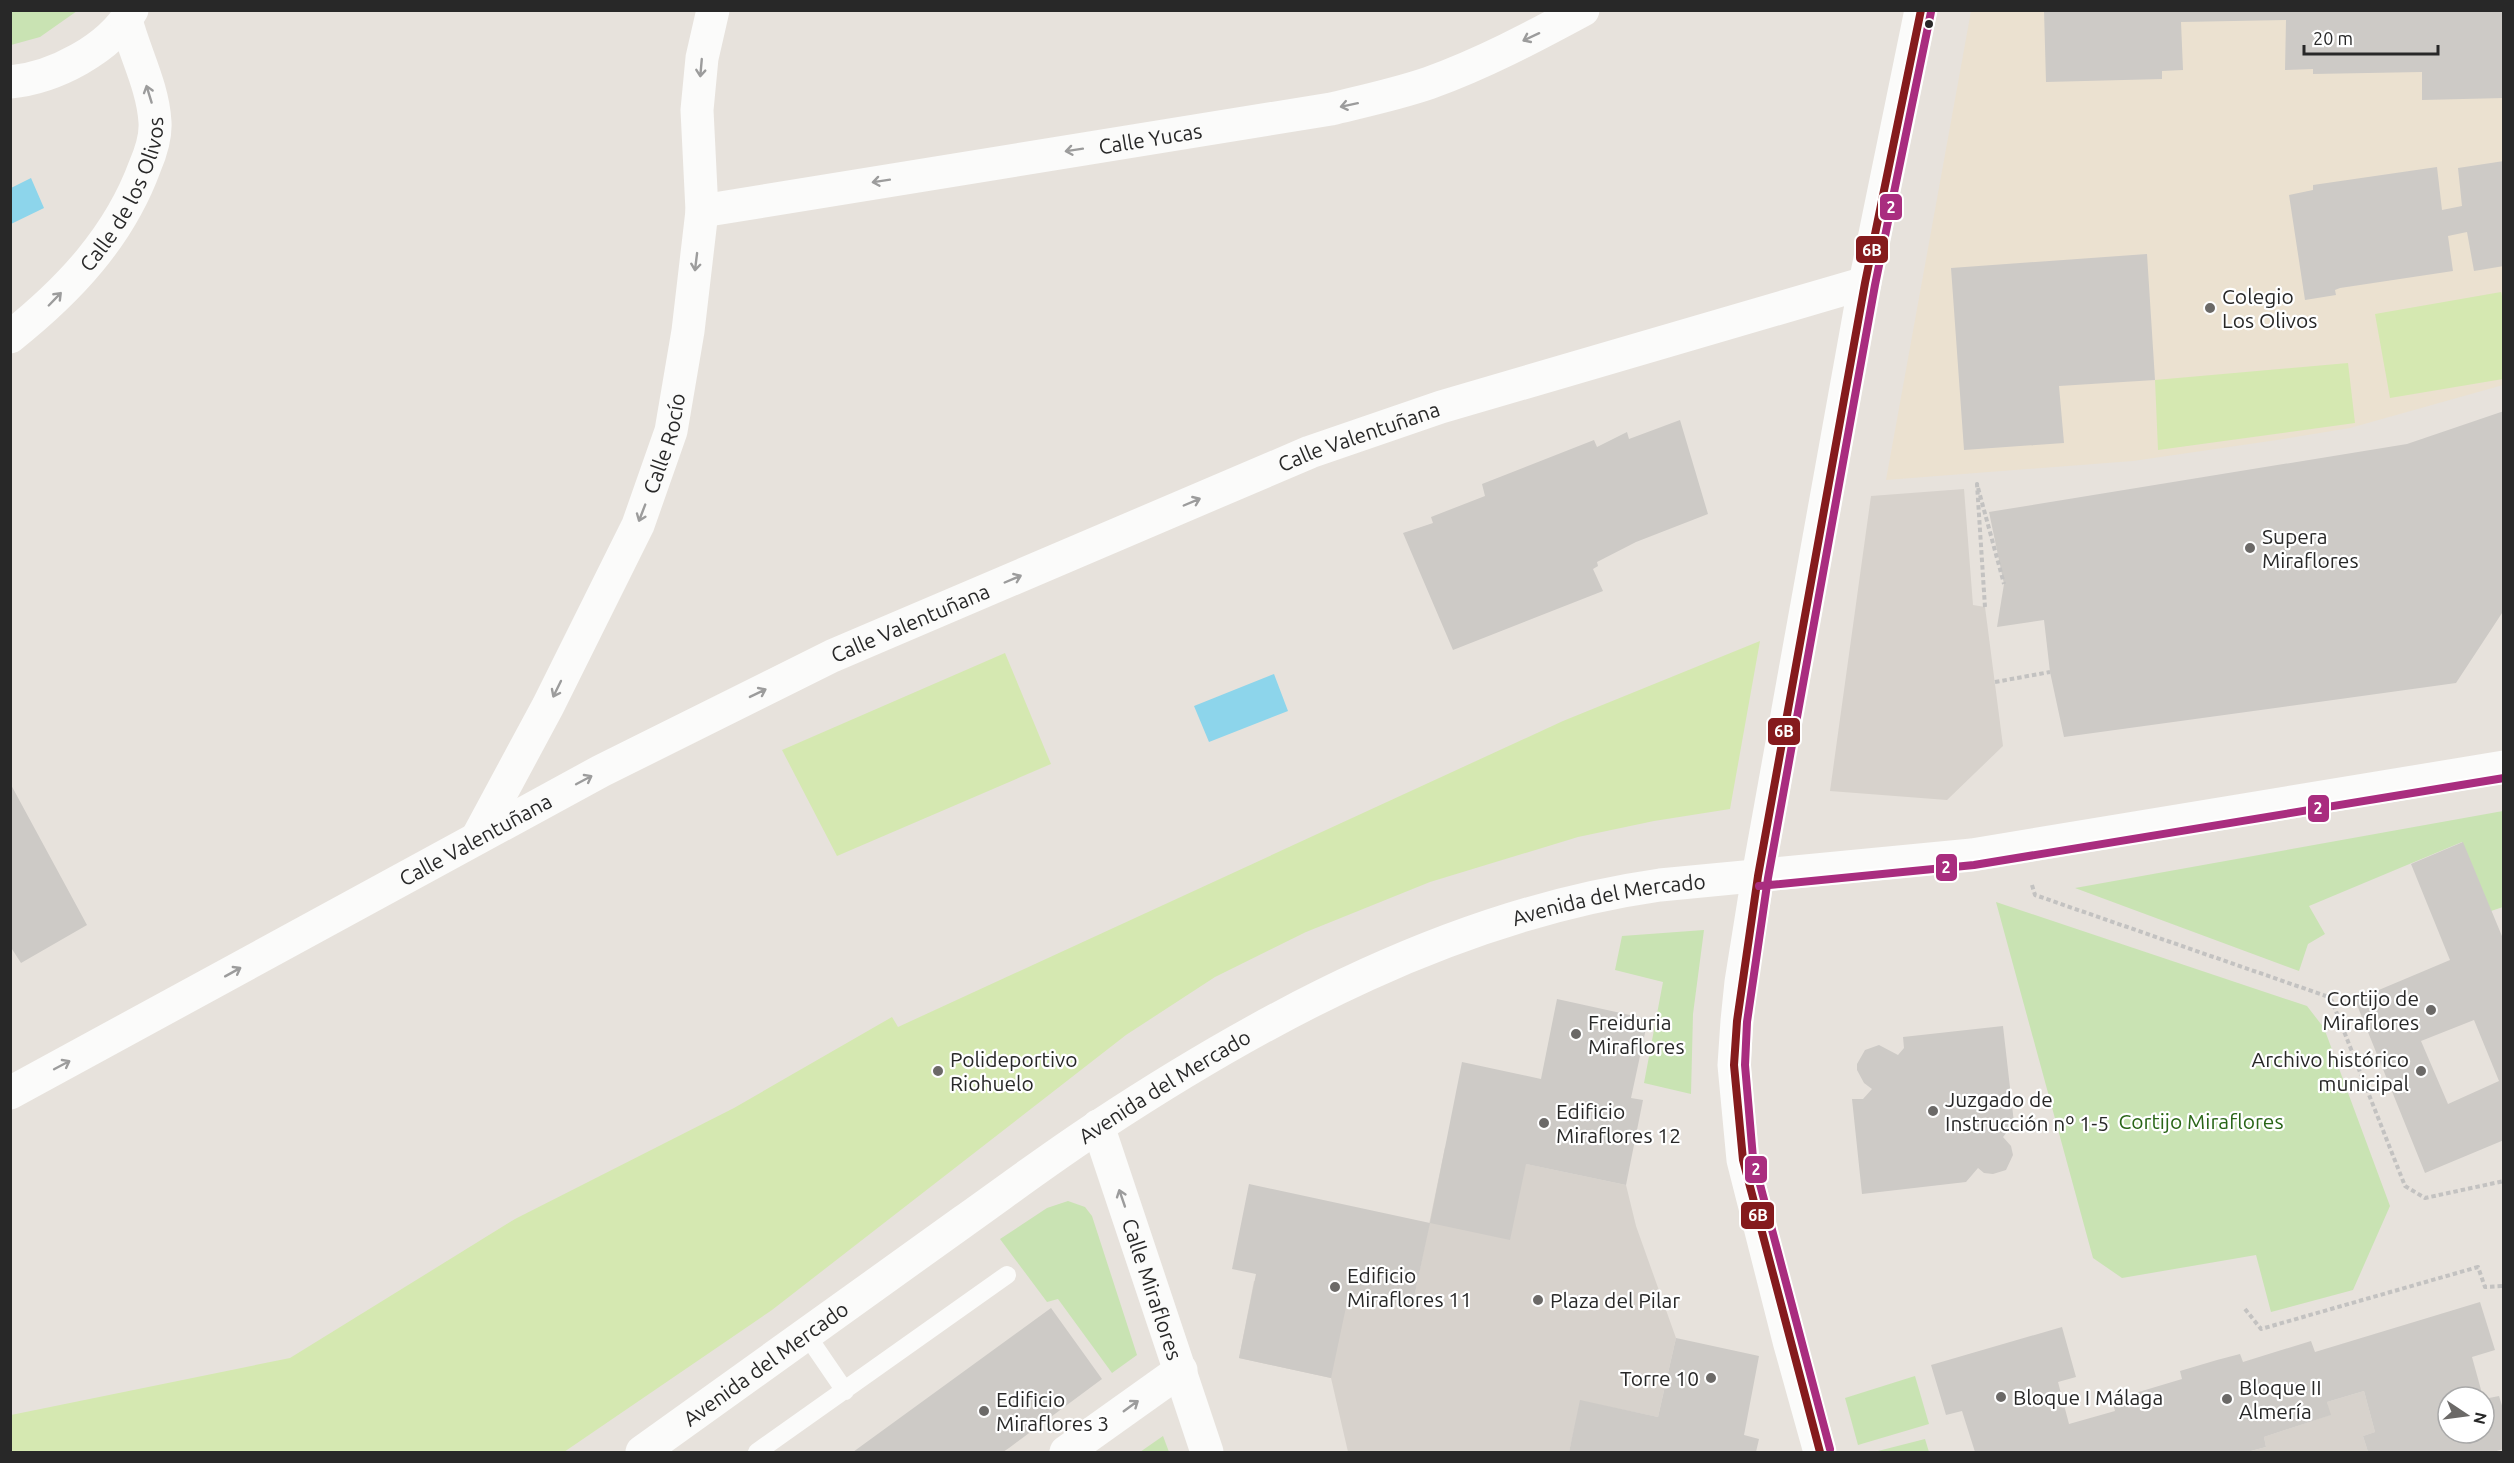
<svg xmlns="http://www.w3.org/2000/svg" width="2514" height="1463" viewBox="0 0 2514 1463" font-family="Ubuntu,sans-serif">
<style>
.education{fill:#ebe1d0}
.green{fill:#c9e3b3}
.pitch{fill:#d5e8b1}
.plaza{fill:#d7d2cc}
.water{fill:#8dd5eb}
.building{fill:#cdcac6;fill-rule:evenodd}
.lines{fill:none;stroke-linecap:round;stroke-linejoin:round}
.path{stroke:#c3c2c1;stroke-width:4;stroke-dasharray:4.5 3;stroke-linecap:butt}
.lane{stroke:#fbfbfa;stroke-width:18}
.street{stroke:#fbfbfa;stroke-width:33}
.bus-1-casing{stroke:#fff;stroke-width:12}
.bus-2-casing{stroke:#fff;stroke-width:12}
.bus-1{stroke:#851b1d;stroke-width:8}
.bus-2{stroke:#a92d7f;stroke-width:8}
.oneway{stroke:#9c9c9c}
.bus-dot{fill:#282828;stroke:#fff;stroke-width:2}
.poi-dot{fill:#6b6967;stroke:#fff;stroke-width:2}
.labels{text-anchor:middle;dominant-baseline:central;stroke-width:4.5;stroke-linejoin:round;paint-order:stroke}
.street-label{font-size:21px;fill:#282828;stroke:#fff}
.poi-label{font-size:21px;fill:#282828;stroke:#fff;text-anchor:start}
.park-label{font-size:21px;fill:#296517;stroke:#fff}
.line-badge{stroke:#fff;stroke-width:2}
.badge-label{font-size:16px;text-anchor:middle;font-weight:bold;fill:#fff}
</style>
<rect width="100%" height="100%" fill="#e7e2dc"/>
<!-- education -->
<path class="education" d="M1971 11H2503V385L2350 428 2277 440 2133 461 1886 480Z"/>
<!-- green -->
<path class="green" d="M11 10H77V11L40 37 11 45Z
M2503 811V907L2491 911 2462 842 2309 906 2325 934 2308 944 2299 971 2075 888Z
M1996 902 2307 1006 2324 1028 2390 1206 2353 1290 2271 1312 2256 1255 2122 1278 2093 1258Z
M1704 930 1693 1014 1691 1094 1644 1083 1663 982 1615 970 1622 936Z
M1068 1201 1085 1207 1092 1216 1137 1355 1112 1373 1058 1299 1047 1302 1000 1239 1047 1208Z
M1915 1376 1929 1424 1858 1445 1845 1398Z
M1163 1436 1169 1452H1140Z
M1925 1439 1929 1452H1874Z"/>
<!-- pitch -->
<path class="pitch" d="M2501 292 2504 304 2503 379 2390 398 2375 314Z
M2348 363 2355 423 2158 450 2155 380Z
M1760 641 1730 809 1654 821 1578 837 1430 882 1306 932 1215 977 1126 1035 772 1310 564 1452H11V1415L290 1358 515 1219 734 1108 892 1017 898 1027 1563 721Z
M1005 653 1051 764 837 856 782 750Z"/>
<!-- plaza -->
<path class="plaza" d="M1964 489 1973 605 1985 607 2003 746 1947 800 1830 791 1871 496Z
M1445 1147 1626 1185 1636 1226 1676 1338 1658 1417 1581 1401 1569 1452H1348L1331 1378 1239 1358 1254 1281 1282 1287 1337 1291 1412 1307Z
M2364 1391 2375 1432 2363 1436 2368 1452H2247L2266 1447 2264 1437 2330 1415 2327 1402Z"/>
<!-- water -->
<path class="water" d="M31 178 44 208 11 224V188Z
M1274 674 1288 711 1209 742 1194 706Z"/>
<!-- building -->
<path class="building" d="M2044 10H2504V98L2422 100V72L2313 74V69L2285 70 2286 20 2181 22 2183 70 2162 71V79L2046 82Z
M2504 161V266L2474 271 2467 232 2448 236 2453 271 2340 288 2335 290 2336 295 2305 300 2289 195 2313 190V185L2437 167 2442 210 2462 206 2458 168Z
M2147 254 2155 380 2059 386 2064 443 1964 450 1951 268Z
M2504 411V610L2456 683 2064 737 2050 672 2044 620 1997 627 2004 584 1989 512 2407 444Z
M1680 420 1708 514 1636 542 1597 562 1598 566 1593 569 1603 591 1453 650 1403 533 1433 523 1431 517 1485 496 1482 484 1594 440 1597 447 1627 432 1629 439Z
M10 783 87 925 21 963 10 946Z
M2463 842 2504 941V1140L2425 1173 2355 1000 2450 960 2411 864ZM2474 1020 2499 1081 2448 1104 2421 1041Z
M1557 999 1648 1019 1631 1098 1643 1100 1626 1185 1526 1164 1510 1240 1430 1223 1462 1062 1541 1079Z
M2003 1026 2014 1123 2003 1137 2011 1146 2013 1155 2006 1170 1993 1174 1984 1173 1978 1168 1966 1182 1862 1194 1852 1099H1863L1872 1089 1864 1083 1857 1070V1064L1865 1050 1879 1045 1898 1055 1904 1048 1903 1037Z
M1249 1184 1430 1223 1412 1307 1349 1293 1331 1378 1239 1358 1256 1274 1232 1269Z
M2480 1302 2495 1350 2472 1357 2483 1397H2448V1433H2484V1399L2499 1396 2504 1412V1449L2493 1452H2368L2363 1436 2375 1432 2364 1391 2327 1402 2331 1415 2264 1437 2266 1447 2247 1452H1975L1962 1411 1946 1415 1931 1365 2062 1327 2076 1377 2058 1382 2069 1424 2115 1411 2112 1400 2182 1379 2180 1371 2217 1360 2240 1354 2243 1362 2311 1341 2315 1352Z
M1051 1308 1102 1379 1009 1448 1003 1452H853Z
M1676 1338 1759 1356 1744 1435 1759 1439 1756 1452H1569L1580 1400 1658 1417Z"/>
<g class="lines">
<!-- path -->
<path class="path" d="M1985 607 1977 484 2004 584
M1995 682 2050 672
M2032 885 2035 895 2326 996 2332 1001 2405 1186 2425 1198 2504 1181
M2245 1309 2261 1329 2478 1267 2485 1287 2504 1286"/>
<!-- lane -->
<path class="lane" d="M806 1334 845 1391
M757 1452 1007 1275"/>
<!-- street -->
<g class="street">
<path d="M10 82C54 78 110 49 132 10"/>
<path id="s1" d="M702 211 1331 109C1364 101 1397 94 1429 83 1482 64 1533 37 1583 10"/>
<path id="s2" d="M10 337C69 290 119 237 145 166 151 152 156 137 155 122 153 87 135 54 126 20"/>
<path id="s3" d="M477 838 548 706 638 525 671 431 688 331 702 211 697 110 702 58 713 10"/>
<path id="s4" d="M10 1093 601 771 832 656 1310 452 1441 407 1865 283"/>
<path id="s5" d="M1098 1126 1207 1452"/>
<path id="s6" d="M642 1452C749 1375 856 1298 964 1221 1009 1189 1053 1156 1099 1126 1269 1014 1457 914 1660 885L1972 855 2504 767"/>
<path d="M1066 1452 1181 1370"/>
<path d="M1820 1452 1789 1341 1743 1160 1734 1065 1737 1021 1741 982 1758 876 1865 283 1921 10"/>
</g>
<!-- bus-1 casing -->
<g class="bus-1-casing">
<path id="bus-1" d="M1820 1452 1743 1160 1734 1065 1737 1021 1758 876 1865 283 1921 10"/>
</g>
<!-- bus-2 casing -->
<g class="bus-2-casing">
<path id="bus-2" d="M1759 886 1974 865 2504 778
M1830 1449 1753 1158 1745 1065 1747 1022 1768 878 1875 285 1931 12"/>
</g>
<!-- bus-1 -->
<use href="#bus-1" class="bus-1"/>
<!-- bus-2 -->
<use href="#bus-2" class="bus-2"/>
</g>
<!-- one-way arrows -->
<defs><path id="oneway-shaft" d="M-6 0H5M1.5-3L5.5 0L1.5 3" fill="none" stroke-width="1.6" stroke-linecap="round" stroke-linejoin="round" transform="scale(1.5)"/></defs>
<g class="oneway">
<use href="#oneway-shaft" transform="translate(1531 37) rotate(155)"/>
<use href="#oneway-shaft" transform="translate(701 68) rotate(95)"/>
<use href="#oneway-shaft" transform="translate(149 94) rotate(-107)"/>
<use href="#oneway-shaft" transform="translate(1349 105) rotate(168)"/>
<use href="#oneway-shaft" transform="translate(1074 150) rotate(171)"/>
<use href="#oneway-shaft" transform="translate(881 181) rotate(171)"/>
<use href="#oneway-shaft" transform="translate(696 262) rotate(97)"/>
<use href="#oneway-shaft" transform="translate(55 299) rotate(-46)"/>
<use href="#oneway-shaft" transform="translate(1192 502) rotate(-23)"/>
<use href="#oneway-shaft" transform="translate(642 513) rotate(111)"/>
<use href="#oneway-shaft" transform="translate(1013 579) rotate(-23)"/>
<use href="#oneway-shaft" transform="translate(557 689) rotate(116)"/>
<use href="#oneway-shaft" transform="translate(758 693) rotate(-26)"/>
<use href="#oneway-shaft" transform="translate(584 780) rotate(-28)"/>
<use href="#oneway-shaft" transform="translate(233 972) rotate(-29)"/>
<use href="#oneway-shaft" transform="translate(62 1065) rotate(-28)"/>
<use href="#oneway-shaft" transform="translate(1122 1198) rotate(-109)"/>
<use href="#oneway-shaft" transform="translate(1131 1406) rotate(-36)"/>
</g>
<!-- markers -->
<circle class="bus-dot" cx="1929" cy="24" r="5"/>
<g class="poi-dot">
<circle cx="2210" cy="308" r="6"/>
<circle cx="2250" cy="548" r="6"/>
<circle cx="2431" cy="1010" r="6"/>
<circle cx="1576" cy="1034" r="6"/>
<circle cx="938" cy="1071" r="6"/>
<circle cx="2421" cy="1071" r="6"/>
<circle cx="1933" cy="1111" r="6"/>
<circle cx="1544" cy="1123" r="6"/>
<circle cx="1335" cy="1287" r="6"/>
<circle cx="1538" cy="1300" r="6"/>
<circle cx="1711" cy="1378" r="6"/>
<circle cx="2001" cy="1397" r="6"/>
<circle cx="2227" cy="1399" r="6"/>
<circle cx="984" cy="1411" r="6"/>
</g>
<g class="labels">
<!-- street labels -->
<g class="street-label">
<text stroke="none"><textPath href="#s1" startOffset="454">Calle Yucas</textPath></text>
<text stroke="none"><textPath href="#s2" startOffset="186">Calle de los Olivos</textPath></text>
<text stroke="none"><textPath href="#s4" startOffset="1502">Calle Valentuñana</textPath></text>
<text stroke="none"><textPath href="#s3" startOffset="438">Calle Rocío</textPath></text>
<text stroke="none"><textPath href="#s4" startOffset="1016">Calle Valentuñana</textPath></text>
<text stroke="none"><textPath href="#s4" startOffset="530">Calle Valentuñana</textPath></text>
<text stroke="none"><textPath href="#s6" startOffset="1124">Avenida del Mercado</textPath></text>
<text stroke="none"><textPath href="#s6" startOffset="638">Avenida del Mercado</textPath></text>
<text stroke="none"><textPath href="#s5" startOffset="172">Calle Miraflores</textPath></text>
<text stroke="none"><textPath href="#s6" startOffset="152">Avenida del Mercado</textPath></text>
</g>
<!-- poi labels -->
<g class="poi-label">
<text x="2222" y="296">Colegio<tspan x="2222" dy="24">Los Olivos</tspan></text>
<text x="2262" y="536">Supera<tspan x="2262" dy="24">Miraflores</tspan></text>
<text x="2419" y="998" text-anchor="end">Cortijo de<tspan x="2419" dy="24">Miraflores</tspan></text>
<text x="1588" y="1022">Freiduria<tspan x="1588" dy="24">Miraflores</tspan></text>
<text x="950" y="1059">Polideportivo<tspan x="950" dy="24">Riohuelo</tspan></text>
<text x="2409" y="1059" text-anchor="end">Archivo histórico<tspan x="2409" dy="24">municipal</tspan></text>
<text x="1945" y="1099">Juzgado de<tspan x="1945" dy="24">Instrucción nº 1-5</tspan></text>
<text x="1556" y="1111">Edificio<tspan x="1556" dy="24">Miraflores 12</tspan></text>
<text x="1347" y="1275">Edificio<tspan x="1347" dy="24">Miraflores 11</tspan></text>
<text x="1550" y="1300">Plaza del Pilar</text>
<text x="1699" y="1378" text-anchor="end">Torre 10</text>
<text x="2239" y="1387">Bloque II<tspan x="2239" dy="24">Almería</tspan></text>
<text x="2013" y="1397">Bloque I Málaga</text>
<text x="996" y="1399">Edificio<tspan x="996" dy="24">Miraflores 3</tspan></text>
</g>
<!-- park labels -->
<g class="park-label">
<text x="2201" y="1121">Cortijo Miraflores</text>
</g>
</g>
<g class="line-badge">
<rect x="1879" y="193" width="24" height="28" rx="6" fill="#a92d7f"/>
<rect x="1855" y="235" width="34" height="29" rx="6" fill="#851b1d"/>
<rect x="1767" y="717" width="34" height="29" rx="6" fill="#851b1d"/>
<rect x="2307" y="794" width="23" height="29" rx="6" fill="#a92d7f"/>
<rect x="1935" y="853" width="23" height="29" rx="6" fill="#a92d7f"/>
<rect x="1744" y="1155" width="24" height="29" rx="6" fill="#a92d7f"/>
<rect x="1740" y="1201" width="35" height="29" rx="6" fill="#851b1d"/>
</g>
<g class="badge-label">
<text x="1891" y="213">2</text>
<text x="1872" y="256">6B</text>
<text x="1784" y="737">6B</text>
<text x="2318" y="814">2</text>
<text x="1946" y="873">2</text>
<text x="1756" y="1175">2</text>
<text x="1758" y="1221">6B</text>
</g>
<!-- border -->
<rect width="2514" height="1463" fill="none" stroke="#282828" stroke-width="24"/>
<!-- north arrow -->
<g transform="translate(2466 1415) rotate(103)"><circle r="28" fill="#ffffff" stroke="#a9a9a9" stroke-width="1.5"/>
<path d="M0-4.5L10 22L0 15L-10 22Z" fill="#6b6967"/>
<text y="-9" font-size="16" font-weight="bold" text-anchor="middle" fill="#282828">N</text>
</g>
<!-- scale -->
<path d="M2304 45v9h134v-9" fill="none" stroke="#282828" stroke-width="3"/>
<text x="2313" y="45" font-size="18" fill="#282828" stroke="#ffffff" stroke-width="4.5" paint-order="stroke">20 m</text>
</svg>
